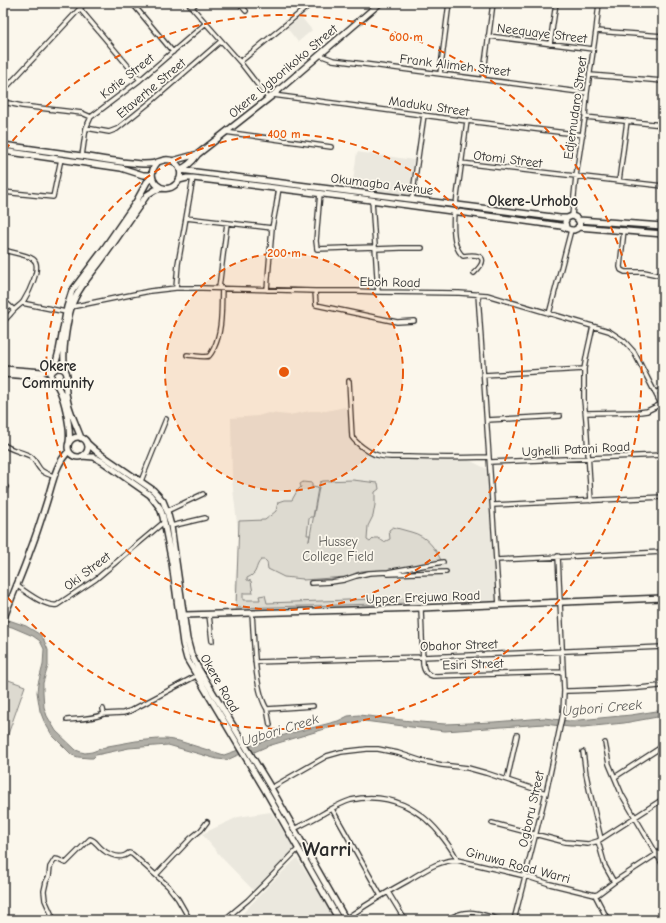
<svg xmlns="http://www.w3.org/2000/svg" width="666" height="923" viewBox="0 0 666 923" font-family="'Comic Neue',sans-serif">
<style>
.built{fill:#ebe8de}
.green{fill:#dddad0;stroke:#84827e}
.water{fill:#b1afa7;stroke:#7b7a75}
.lines{fill:none;stroke-linecap:round;stroke-linejoin:round}
.street-casing{stroke:#2b2b2b;stroke-width:6}
.secondary-casing{stroke:#2b2b2b;stroke-width:8}
.street{stroke:#fbf7ec;stroke-width:3.5}
.secondary{stroke:#fbf7ec;stroke-width:5}
.ring{fill:none;stroke:#e8590c;stroke-width:2;stroke-dasharray:7 5}
.labels{text-anchor:middle;dominant-baseline:central;stroke-width:3.5;stroke-linejoin:round;paint-order:stroke}
.street-label{font-size:13px;fill:#2b2b2b;stroke:#fbf7ec}
.park-label{font-size:13px;fill:#585754;stroke:#fbf7ec}
.water-label{font-size:14px;font-style:italic;fill:#5a5956;stroke:#fbf7ec}
.quarter-label{font-size:15px;font-weight:bold;fill:#2b2b2b;stroke:#fbf7ec}
.town-label{font-size:21px;font-weight:bold;fill:#2b2b2b;stroke:#fbf7ec}
.centre{fill:#e8590c;stroke:#fbf7ec;stroke-width:2}
.ring-label{font-size:12px;text-anchor:middle;font-weight:bold;fill:#e8590c;stroke:#fbf7ec;stroke-width:3.5;stroke-linejoin:round;paint-order:stroke}
</style>
<rect width="100%" height="100%" fill="#fbf7ec"/>
<filter id="ink" filterUnits="userSpaceOnUse"><feTurbulence type="fractalNoise" baseFrequency=".025" numOctaves="2"/><feDisplacementMap in="SourceGraphic" scale="8" xChannelSelector="R" yChannelSelector="G"/><feConvolveMatrix kernelMatrix="1 2 1 2 8 2 1 2 1" color-interpolation-filters="sRGB"/></filter>
<g filter="url(#ink)">
<!-- built -->
<path class="built" d="M301 17 312 30 298 42 287 28Z
M357 152 414 160 409 196 352 188Z
M345 407 349 418V438L357 444 379 455 469 460 487 469 497 604 235 610V582L239 541 232 480 231 418 258 416 268 413 289 415 310 411H326Z
M271 812 296 851 255 892 222 858 202 834 238 817Z
M297 858 336 920H250L243 913 270 884Z"/>
<!-- green -->
<path class="green" d="M353 480 378 483 379 489 375 492V505L373 516 368 526 367 540 370 542 374 538H378L384 542 390 539 389 530 393 527C399 529 405 530 411 532 427 536 435 548 442 562L389 570 361 571 346 577 303 580V579L284 577 268 569 267 562 265 560H261C254 567 259 573 247 578V580L251 581 253 593H243V600H260L259 596 265 595 267 603 402 598 409 603 236 608 239 521 265 520 276 511 278 502 284 500H292L297 491 301 487 300 484 303 482 312 483V487L318 488 313 517H310L309 519 307 535H310L309 541 320 482 323 481Z
M3 678 25 686 6 740 3 739Z"/>
<!-- water -->
<path class="water" d="M3 618 26 626 39 634 43 638 48 650V666L43 683V692L44 707 47 716 56 731 76 750 81 752 85 753 92 752 108 746 136 741 158 739H167L179 741 224 755 273 738 338 721 348 716 359 715 420 722 445 724 494 722 544 718 569 721 631 715 663 710V716L624 723 584 727H570L544 724 445 731 411 727 364 721 335 726 268 746 252 753 238 755 227 760 217 759 168 745 129 748 96 755 93 758H89L78 757 72 755 52 735 44 721 40 711 37 692 38 684 43 665 44 649 40 641 33 636 12 627 3 625Z"/>
<g class="lines">
<!-- street casing -->
<g class="street-casing">
<path id="street" d="M132 3 173 52
M188 3 240 62 268 98
M239 3 246 11
M192 7 197 3
M80 9 140 80
M596 31 663 36
M488 36 593 49
M550 44 556 3
M320 55 333 60 587 93
M240 62 312 3
M440 74 449 3
M590 75 663 81
M483 79 493 3
M3 91 85 3
M273 95 467 121 583 135
M3 102 22 106 82 113 91 117
M585 117 663 125
M86 128 109 132 117 129 153 100 221 41
M225 132 331 147
M82 156 86 128 91 117 140 80 206 23
M461 163 663 186
M619 181 627 121
M3 192 53 197 61 159
M320 193 316 241 317 249 375 247
M412 199 424 115
M372 200 378 292
M456 204 467 121
M454 212C453 225 452 247 463 256 481 253 490 258 474 273
M572 216 576 176 585 117 587 93 596 31 599 3
M186 218 272 228
M624 230 620 267 621 270 625 272H644L663 276
M375 249 401 248H422
M3 250C10 252 28 255 33 259 43 266 28 294 23 302 20 305 17 307 14 310 10 314 8 318 3 321
M176 288 178 264 193 178
M219 288 227 223
M267 290 272 228 276 207 279 188
M315 291 316 305 397 322 414 321
M478 294 499 605
M3 300 14 310
M22 303 66 312
M71 307 150 291 176 288H202L315 291H356L378 292 459 293 487 295 609 331 624 341 634 352 663 408
M549 314 571 230
M187 355C191 355 205 358 209 356 211 354 213 350 214 348 223 329 221 308 222 288
M484 375 584 369
M349 381 352 437C356 443 369 453 377 455 386 458 398 457 408 457 435 458 462 458 489 457
M655 393 663 389
M586 413 640 412 647 411 661 404
M487 420 560 416
M3 444C11 451 21 451 30 456 36 460 37 467 42 471 46 474 50 475 54 476
M490 462 663 455
M141 481 166 419
M3 484 6 487
M591 501 586 420 584 400V369L587 353 593 326
M493 505 663 497
M167 511 203 494
M171 526 205 518
M496 560 663 552
M388 574 446 572
M311 583 331 582 344 580 356 576 369 573 388 572 443 562
M16 585C26 592 45 607 57 605L96 579 164 522
M421 608 423 664C424 671 426 674 433 676L562 672
M252 613C254 638 254 689 267 709L313 706
M209 615 212 641
M255 662 422 657 663 647
M564 691C596 690 627 690 659 686
M103 709 104 714 123 713 130 711 196 676
M267 709 270 725
M67 720C80 719 92 719 104 714
M605 743 609 764 622 795 663 865
M583 752 586 774 590 793 601 839
M615 777 663 746
M507 780 517 735
M271 788 327 756 341 752 367 749H378L398 753 422 761 442 765 468 768 486 773 546 793
M332 809 381 896
M492 823 565 842 588 844 598 841 663 799
M294 829C304 824 314 819 324 813 333 808 341 803 351 800 389 791 422 809 444 839 449 846 454 852 457 860
M598 841 605 866 614 882
M156 875 191 838 201 830 207 822
M388 892 405 920
M595 895 608 920
M345 919C366 905 387 892 409 880 424 871 439 860 457 860L525 876 550 884 595 895 598 894 614 882 663 850
M54 920 45 900 44 891 46 882 49 876 50 867 55 859C59 859 62 862 66 863L90 839C95 840 97 845 102 849 106 853 117 858 123 856 125 856 127 854 129 853L132 854 168 886 178 899 190 920
M224 920 248 900 265 883 298 849
M447 920C452 917 458 914 464 913 477 911 489 917 501 920
M514 920 546 793 563 713 564 691 558 556"/>
</g>
<!-- secondary casing -->
<g class="secondary-casing">
<path id="secondary" d="M3 145C29 149 56 152 82 156 102 159 122 163 143 164 147 164 151 164 155 163 161 161 166 158 173 161 182 166 183 178 176 184 163 197 143 179 157 163
M3 151 121 168 143 175H152
M172 161 198 154
M180 169C188 167 193 161 198 154L273 95 380 3
M180 170 560 218H567
M179 180 187 178H193L356 198 561 226C566 227 569 231 574 230 583 227 580 218 572 216L567 218 565 222 566 227
M579 220 663 226
M578 227 663 234
M51 376a8 8 0 1 1 16 0a8 8 0 1 1-16 0Z
M3 369 43 372 54 370 59 351 67 307 72 291 103 250 136 202 147 182 152 177
M66 372C60 358 68 311 75 298 82 283 94 271 103 258 118 237 132 216 147 195L155 190 162 188
M3 374 42 377C46 378 50 379 54 382 64 391 71 429 69 442
M66 379C63 399 74 419 81 438
M68 447a10 10 0 1 1 20 0a10 10 0 1 1-20 0Z
M87 443 96 451 153 490 163 501 167 511 171 526 187 639 191 654 198 668 271 788 346 920
M82 456 94 457 103 462 150 495 160 508 163 517 172 563 183 644 187 659 265 790 339 920
M185 615 421 608 663 598
M3 621C11 597 22 575 30 551 36 536 41 520 46 504 52 486 55 464 69 451"/>
</g>
<!-- street -->
<use href="#street" class="street"/>
<!-- secondary -->
<use href="#secondary" class="secondary"/>
</g>
</g>
<!-- distance rings -->
<circle cx="284" cy="372" r="119" fill="#e8590c" fill-opacity=".12"/>
<g class="ring">
<circle cx="284" cy="372" r="119"/>
<circle cx="284" cy="372" r="238"/>
<path d="M5 150A357 357 0 1 1 5 594"/>
</g>
<g class="labels">
<!-- street labels -->
<g class="street-label">
<text transform="translate(542 33) rotate(7)">Neequaye Street</text>
<text transform="translate(455 65) rotate(7)">Frank Alimeh Street</text>
<text transform="translate(283 71) rotate(-40)">Okere Ugborikoko Street</text>
<text transform="translate(127 76) rotate(-38)">Kotie Street</text>
<text transform="translate(151 88) rotate(-40)">Etaverhe Street</text>
<text transform="translate(429 106) rotate(8)">Maduku Street</text>
<text transform="translate(575 108) rotate(-82)">Edjemudaro Street</text>
<text transform="translate(508 159) rotate(7)">Otomi Street</text>
<text transform="translate(382 184) rotate(7)">Okumagba Avenue</text>
<text transform="translate(390 282) rotate(1)">Eboh Road</text>
<text transform="translate(576 449) rotate(-3)">Ughelli Patani Road</text>
<text transform="translate(87 571) rotate(-37)">Oki Street</text>
<text transform="translate(423 597) rotate(-2)">Upper Erejuwa Road</text>
<text transform="translate(459 645) rotate(-2)">Obahor Street</text>
<text transform="translate(473 664) rotate(-2)">Esiri Street</text>
<text transform="translate(220 683) rotate(60)">Okere Road</text>
<text transform="translate(531 809) rotate(-77)">Ogboru Street</text>
<text transform="translate(518 865) rotate(15)">Ginuwa Road Warri</text>
</g>
<!-- park labels -->
<g class="park-label">
<text x="338" y="541">Hussey<tspan x="338" dy="15">College Field</tspan></text>
</g>
<!-- water labels -->
<g class="water-label">
<text transform="translate(602 708) rotate(-5)">Ugbori Creek</text>
<text transform="translate(280 730) rotate(-17)">Ugbori Creek</text>
</g>
<!-- quarter labels -->
<g class="quarter-label">
<text x="533" y="201">Okere-Urhobo</text>
<text x="58" y="366">Okere<tspan x="58" dy="17">Community</tspan></text>
</g>
<!-- town labels -->
<g class="town-label">
<text x="327" y="849">Warri</text>
</g>
</g>
<circle cx="284" cy="372" r="6" class="centre"/>
<g class="ring-label">
<text x="406" y="41">600 m</text>
<text x="284" y="138">400 m</text>
<text x="284" y="257">200 m</text>
</g>
<!-- margin -->
<rect width="666" height="923" fill="none" stroke="#fbf7ec" stroke-width="16"/>
<rect x="8" y="8" width="650" height="907" fill="none" stroke="#2b2b2b" stroke-width="1.5" filter="url(#ink)"/>
</svg>
